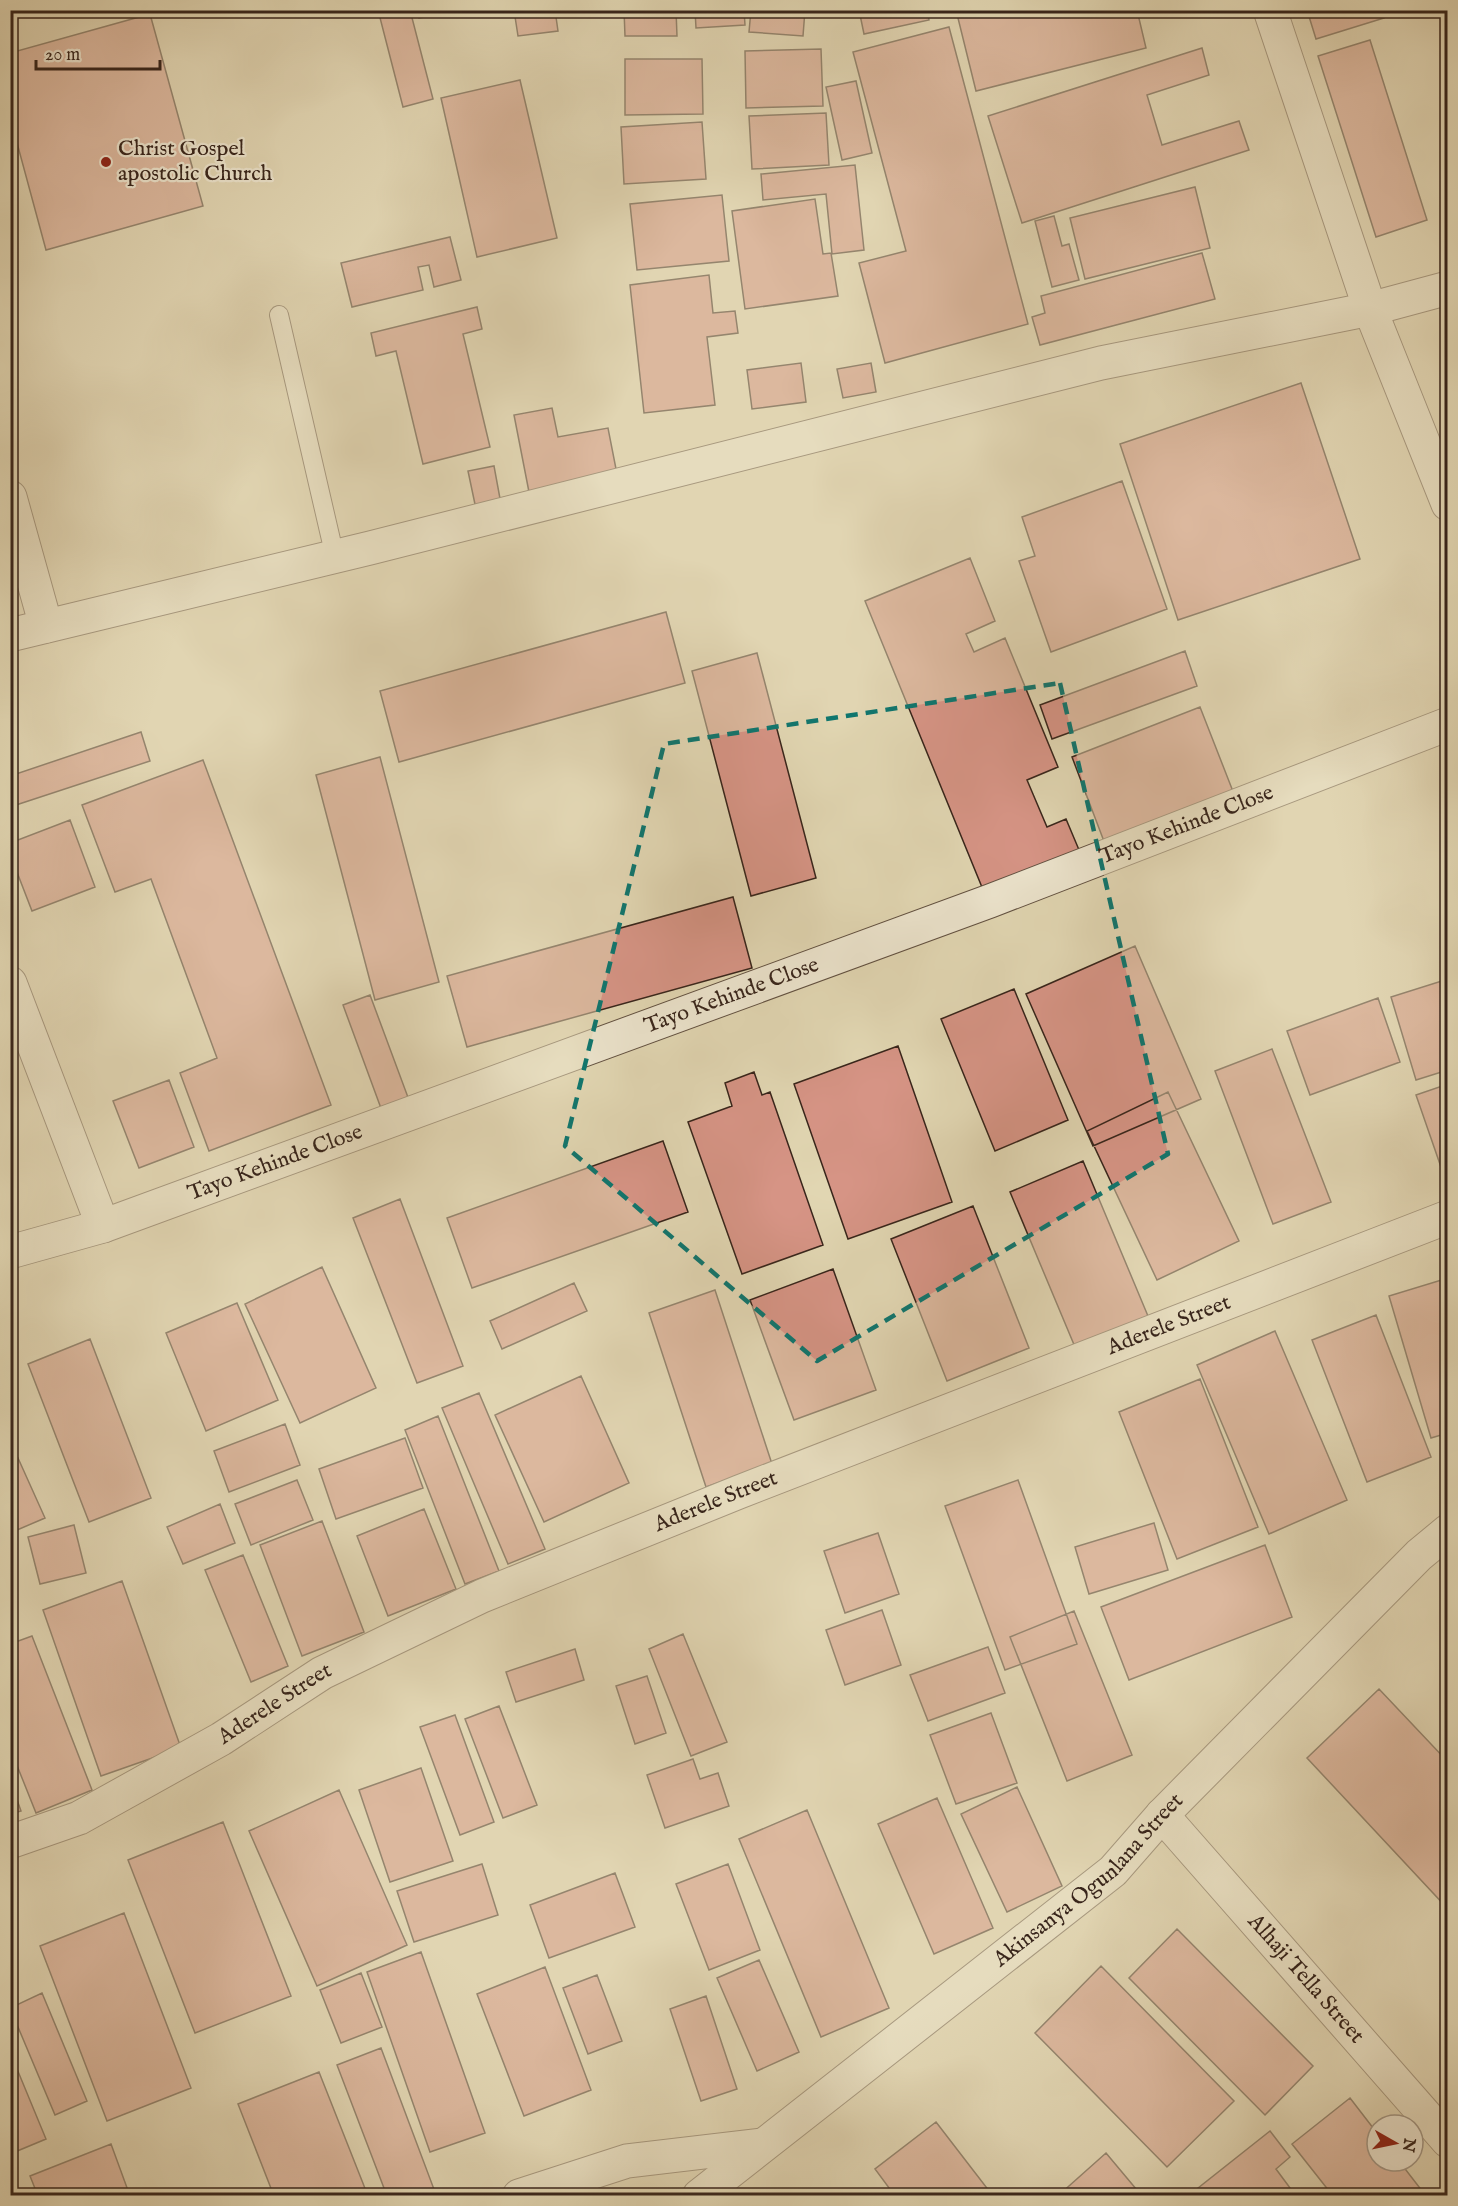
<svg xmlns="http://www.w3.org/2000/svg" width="1458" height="2206" viewBox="0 0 1458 2206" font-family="'IM FELL English',serif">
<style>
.building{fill:#d69485;stroke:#38251b;stroke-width:1.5}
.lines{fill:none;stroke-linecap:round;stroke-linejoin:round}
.lane-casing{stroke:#625141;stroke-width:20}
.street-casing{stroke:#625141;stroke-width:35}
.lane{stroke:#ece4cd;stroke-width:18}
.street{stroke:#ece4cd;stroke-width:33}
.marked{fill:none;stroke:#0f766e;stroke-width:4.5;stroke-dasharray:12 8;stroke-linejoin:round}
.poi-dot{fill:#8f2418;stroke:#ece4cd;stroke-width:2}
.labels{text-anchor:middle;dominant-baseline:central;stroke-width:4.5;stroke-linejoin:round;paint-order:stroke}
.poi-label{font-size:22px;fill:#38251b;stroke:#ece4cd;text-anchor:start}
.street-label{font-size:22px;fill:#38251b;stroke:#ece4cd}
</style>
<rect width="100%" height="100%" fill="#e1d6b2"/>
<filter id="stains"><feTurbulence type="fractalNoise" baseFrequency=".00333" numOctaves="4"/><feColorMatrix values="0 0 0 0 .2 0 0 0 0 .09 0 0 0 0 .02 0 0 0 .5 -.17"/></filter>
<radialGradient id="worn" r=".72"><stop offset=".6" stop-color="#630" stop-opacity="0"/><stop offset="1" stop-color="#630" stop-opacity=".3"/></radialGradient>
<!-- building -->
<path class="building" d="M378 10H410L433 99 403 107Z
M418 10H474L419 18Z
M514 10H555L558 31 518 36Z
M624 10H676L677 36H625Z
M695 10H744L745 25 696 28Z
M751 10H805L803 36 749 32Z
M859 10H927L929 20 864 34Z
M956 10H1137L1146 48 976 91Z
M1307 10H1381L1384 18 1316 39Z
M150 14 203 206 46 250 10 117V53Z
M949 27 1028 324 885 363 859 263 906 251 853 52Z
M1370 40 1427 220 1376 237 1318 56Z
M1202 48 1209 75 1147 95 1162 145 1239 121 1249 150 1022 223 988 116Z
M821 49 823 106 746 108 745 51Z
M625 59H702L703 114 625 115Z
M520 80 557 238 477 257 441 98Z
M856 81 872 153 842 160 826 87Z
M1448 94V119L1442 95Z
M826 113 829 165 752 169 749 116Z
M702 122 706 179 624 184 621 127Z
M855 165 864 250 832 254 826 194 763 200 761 174Z
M1195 187 1210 248 1085 279 1070 218Z
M722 195 729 261 637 270 630 204Z
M815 199 823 254 831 253 838 296 745 309 732 211Z
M1054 216 1062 246 1069 244 1079 280 1052 287 1035 221Z
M450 237 461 280 434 287 429 265 418 267 423 290 352 307 341 263Z
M1202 253 1215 299 1040 345 1032 317 1045 313 1041 296Z
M709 275 713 313 735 311 738 333 707 337 715 405 644 413 630 285Z
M477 307 482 329 463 334 490 447 423 464 396 351 376 356 371 333Z
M801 363 806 402 752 409 747 370Z
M871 363 876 392 843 398 837 369Z
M1301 383 1360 559 1178 620 1120 444Z
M552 408 558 437 608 428 617 474 529 492 514 415Z
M494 466 501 504 476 509 468 471Z
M1122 481 1167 609 1051 652 1019 561 1035 556 1022 517Z
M970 558 995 621 966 634 974 652 1005 638 1058 767 1027 780 1047 827 1066 819 1082 857 986 897 865 601Z
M666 612 685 683 399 762 380 691Z
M1185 651 1197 686 1052 739 1040 705Z
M757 653 816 878 751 896 692 671Z
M1200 707 1234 794 1105 844 1072 757Z
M141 732 150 761 16 805 10 788V776Z
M380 757 439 982 375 1000 316 775Z
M203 760 331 1105 209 1151 180 1073 217 1058 151 879 115 892 82 805Z
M70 820 95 887 32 911 10 854V843Z
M733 897 752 968 467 1047 447 976Z
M1135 946 1201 1099 1093 1146 1026 994Z
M1448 979V1070L1416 1080 1391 997Z
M1014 989 1068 1120 995 1151 941 1019Z
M370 995 409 1100 382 1111 343 1005Z
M1378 998 1400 1062 1310 1095 1287 1031Z
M898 1046 952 1202 848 1239 794 1084Z
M1272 1049 1331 1202 1273 1224 1215 1071Z
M754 1072 762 1095 770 1092 823 1245 742 1274 688 1122 732 1106 725 1083Z
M169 1080 194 1147 139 1168 113 1101Z
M1448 1084V1168L1442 1170 1416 1095Z
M1168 1092 1239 1241 1157 1280 1087 1131Z
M663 1141 688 1212 472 1288 447 1218Z
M1083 1161 1148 1316 1075 1347 1010 1192Z
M400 1199 463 1366 417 1383 353 1218Z
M973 1206 1029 1348 947 1381 891 1239Z
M322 1267 376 1388 300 1423 245 1304Z
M833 1269 876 1390 794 1420 750 1300Z
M1448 1278V1433L1431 1438 1389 1296Z
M574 1283 587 1311 502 1349 490 1321Z
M715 1290 772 1464 706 1487 649 1313Z
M237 1303 278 1400 206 1431 166 1333Z
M1376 1315 1431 1457 1367 1482 1312 1340Z
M1275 1331 1347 1500 1269 1534 1197 1365Z
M90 1339 151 1498 89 1522 28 1364Z
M581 1376 629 1483 544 1522 495 1415Z
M1200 1379 1258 1527 1177 1559 1119 1412Z
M479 1393 545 1549 508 1564 442 1408Z
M438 1416 499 1571 465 1584 405 1430Z
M285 1424 300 1465 229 1492 214 1451Z
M405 1438 423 1488 336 1519 319 1469Z
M18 1458 45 1518 10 1533V1461Z
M297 1480 313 1520 251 1545 235 1504Z
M1018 1480 1077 1644 1005 1670 945 1506Z
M220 1504 235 1543 183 1564 167 1527Z
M424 1509 456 1589 388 1616 357 1536Z
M322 1521 364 1632 302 1656 260 1545Z
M1154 1523 1168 1570 1089 1594 1075 1547Z
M74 1525 86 1573 40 1584 28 1537Z
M878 1533 899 1594 845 1613 824 1551Z
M1265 1545 1292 1617 1129 1680 1101 1607Z
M243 1555 288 1666 251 1682 205 1570Z
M122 1581 181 1748 101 1776 43 1610Z
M882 1610 901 1665 845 1685 826 1630Z
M1074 1611 1132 1755 1067 1781 1010 1637Z
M683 1634 727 1742 691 1756 649 1649Z
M32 1636 92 1790 36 1813 10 1748V1644Z
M988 1647 1005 1693 928 1721 910 1675Z
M575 1649 584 1680 516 1702 506 1672Z
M647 1676 666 1733 635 1744 616 1686Z
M1379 1689 1448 1762V1909L1307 1758Z
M499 1706 537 1805 503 1818 465 1719Z
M991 1713 1017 1783 956 1804 930 1735Z
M455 1715 494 1822 460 1835 420 1727Z
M693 1759 700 1779 718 1773 729 1806 665 1828 647 1775Z
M421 1768 453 1861 390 1882 359 1790Z
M10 1780 21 1811 10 1814Z
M1017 1787 1062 1886 1007 1912 961 1814Z
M339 1790 407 1945 317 1986 249 1831Z
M937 1798 993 1928 934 1954 878 1824Z
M807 1810 889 2008 821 2037 739 1839Z
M223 1822 291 1996 195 2033 128 1860Z
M482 1864 498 1915 414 1942 397 1891Z
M728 1864 760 1950 709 1970 676 1884Z
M615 1873 635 1927 549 1958 530 1905Z
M124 1913 191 2088 107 2121 40 1946Z
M1177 1929 1313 2066 1265 2115 1129 1978Z
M421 1952 485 2133 430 2152 367 1972Z
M759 1960 799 2052 757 2071 717 1978Z
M1101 1966 1234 2101 1167 2167 1035 2033Z
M545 1967 591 2090 524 2116 477 1994Z
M361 1973 382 2027 341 2043 320 1990Z
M597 1975 622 2041 588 2054 563 1988Z
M42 1993 87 2101 55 2115 10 2008Z
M706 1996 737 2089 701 2101 670 2009Z
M381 2048 435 2192 425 2196H387L337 2065Z
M10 2052 46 2139 10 2154Z
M319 2072 368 2196H274L238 2104Z
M1350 2098 1377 2133V2161H1399L1426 2196H1333L1292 2144Z
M936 2122 993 2196H895L875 2169Z
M1270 2131 1290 2157 1276 2169 1296 2196H1188Z
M111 2144 130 2196H38L30 2176Z
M1106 2153 1142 2196H1062L1060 2194Z"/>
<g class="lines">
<!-- lane casing -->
<g class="lane-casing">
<path id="lane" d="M279 315 335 557"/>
</g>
<!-- street casing -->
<g class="street-casing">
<g id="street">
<path d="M1270 10 1370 309 1448 504"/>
<path d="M10 497 46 626"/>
<path d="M10 635 370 548 1101 363 1370 309 1448 288"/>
<path d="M10 983 103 1226"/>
<path id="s1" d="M10 1252 103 1226 990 901 1448 724"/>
<path id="s2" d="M1162 1815 1448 2141"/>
<path id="s3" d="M10 1842 79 1818 221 1739 322 1673 482 1596 739 1492 1448 1217"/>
<path d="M519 2196 627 2161 763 2145"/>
<path id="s4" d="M699 2196 1113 1871 1162 1815 1419 1555 1448 1531"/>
</g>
</g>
<!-- lane -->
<use href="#lane" class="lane"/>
<!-- street -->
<use href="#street" class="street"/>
</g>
<!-- marked area -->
<path d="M0 0H1458V2206H0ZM1060 683 1168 1154 817 1361 565 1146 664 744Z" fill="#e1d6b2" fill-opacity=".55" fill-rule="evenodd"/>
<path class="marked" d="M1060 683 1168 1154 817 1361 565 1146 664 744Z"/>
<!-- markers -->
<circle class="poi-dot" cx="106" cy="162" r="6"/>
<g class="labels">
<!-- poi labels -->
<g class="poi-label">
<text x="118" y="149">Christ Gospel<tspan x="118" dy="25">apostolic Church</tspan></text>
</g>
<!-- street labels -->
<g class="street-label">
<text stroke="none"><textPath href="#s1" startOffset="1252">Tayo Kehinde Close</textPath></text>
<text stroke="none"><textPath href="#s1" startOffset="766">Tayo Kehinde Close</textPath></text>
<text stroke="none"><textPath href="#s1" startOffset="280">Tayo Kehinde Close</textPath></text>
<text stroke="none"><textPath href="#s3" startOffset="1272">Aderele Street</textPath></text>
<text stroke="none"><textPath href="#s3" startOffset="786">Aderele Street</textPath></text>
<text stroke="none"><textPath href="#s3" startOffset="300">Aderele Street</textPath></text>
<text stroke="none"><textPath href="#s4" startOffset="502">Akinsanya Ogunlana Street</textPath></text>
<text stroke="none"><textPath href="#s2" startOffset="218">Alhaji Tella Street</textPath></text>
</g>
</g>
<!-- margin -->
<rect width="1458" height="2206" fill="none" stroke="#e1d6b2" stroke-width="36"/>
<rect x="12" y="12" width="1434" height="2182" fill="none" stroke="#38251b" stroke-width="3"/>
<rect x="18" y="18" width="1422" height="2170" fill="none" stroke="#38251b" stroke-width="1.5"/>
<!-- north arrow -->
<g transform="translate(1395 2143) rotate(99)"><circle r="28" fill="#ece4cd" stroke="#a49886" stroke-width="1.5"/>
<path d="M0-4.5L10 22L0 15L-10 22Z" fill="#8f2418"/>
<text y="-9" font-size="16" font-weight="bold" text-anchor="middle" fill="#38251b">N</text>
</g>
<!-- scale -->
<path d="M36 60v9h124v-9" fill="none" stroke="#38251b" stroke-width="3"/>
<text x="45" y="60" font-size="18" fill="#38251b" stroke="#ece4cd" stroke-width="4.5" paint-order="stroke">20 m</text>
<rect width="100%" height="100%" filter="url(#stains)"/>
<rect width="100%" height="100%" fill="url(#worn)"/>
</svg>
